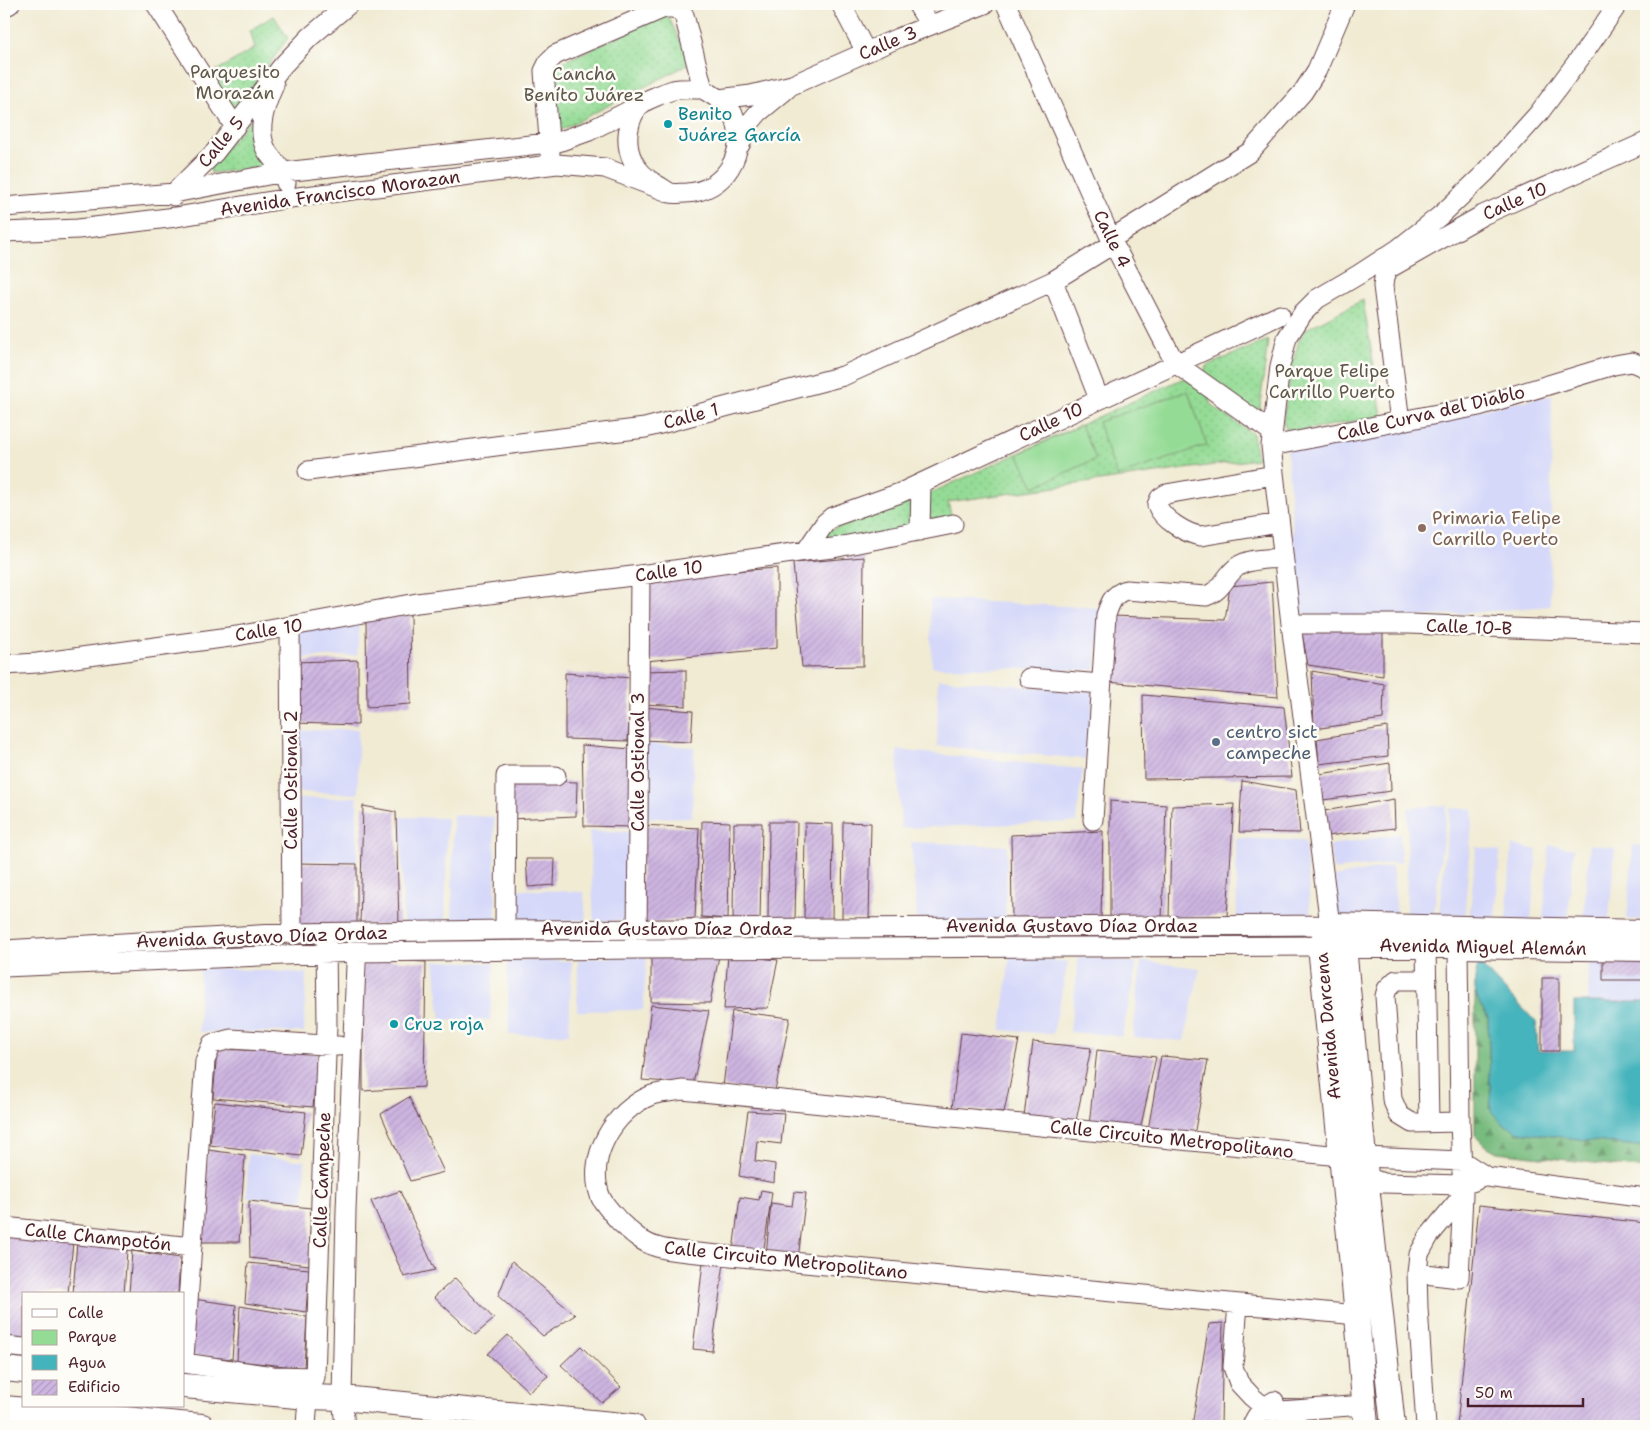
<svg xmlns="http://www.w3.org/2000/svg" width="1650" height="1430" viewBox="0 0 1650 1430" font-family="'Shantell Sans',sans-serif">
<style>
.built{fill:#d5d8f9}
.green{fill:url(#green-dots);stroke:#6f7d60}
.forest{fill:url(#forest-firs);stroke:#606d54}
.pitch{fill:#94db95;stroke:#6f7d60}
.water{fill:#44b4bc;stroke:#476a74}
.building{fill:url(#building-hatch)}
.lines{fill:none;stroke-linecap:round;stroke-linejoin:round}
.minor-casing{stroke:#633e44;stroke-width:21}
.major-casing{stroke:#633e44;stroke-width:26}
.minor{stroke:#fff;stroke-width:19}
.major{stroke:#fff;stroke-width:24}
.culture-dot{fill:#0f9aa8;stroke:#fdfcf7;stroke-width:2}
.education-dot{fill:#8d6e63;stroke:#fdfcf7;stroke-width:2}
.service-dot{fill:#5c6f8a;stroke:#fdfcf7;stroke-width:2}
.labels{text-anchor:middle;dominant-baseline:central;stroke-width:5;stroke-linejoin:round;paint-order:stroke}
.street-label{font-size:18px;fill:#4a1f2b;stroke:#fdfcf7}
.park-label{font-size:18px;fill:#60574b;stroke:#fdfcf7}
.culture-label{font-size:18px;fill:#0d838f;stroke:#fdfcf7;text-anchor:start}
.education-label{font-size:18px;fill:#785e54;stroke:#fdfcf7;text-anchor:start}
.service-label{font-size:18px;fill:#4e5e75;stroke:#fdfcf7;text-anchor:start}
</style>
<defs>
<pattern id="green-dots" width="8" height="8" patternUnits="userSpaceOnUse" patternTransform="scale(1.25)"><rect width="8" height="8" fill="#94db95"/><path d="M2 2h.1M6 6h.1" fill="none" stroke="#81bc81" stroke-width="1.8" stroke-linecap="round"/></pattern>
<pattern id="forest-firs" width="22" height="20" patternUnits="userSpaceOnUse" patternTransform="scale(1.25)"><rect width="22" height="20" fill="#77bb7e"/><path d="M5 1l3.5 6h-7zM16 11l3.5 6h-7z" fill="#649767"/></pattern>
<pattern id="building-hatch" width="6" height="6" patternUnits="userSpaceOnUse" patternTransform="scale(1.25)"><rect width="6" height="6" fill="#cdb5e1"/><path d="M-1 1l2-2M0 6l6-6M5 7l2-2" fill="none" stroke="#b29bc1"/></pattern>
</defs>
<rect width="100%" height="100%" fill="#fdfcf7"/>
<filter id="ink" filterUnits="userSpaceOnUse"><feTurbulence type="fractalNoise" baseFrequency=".02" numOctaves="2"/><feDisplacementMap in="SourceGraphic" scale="10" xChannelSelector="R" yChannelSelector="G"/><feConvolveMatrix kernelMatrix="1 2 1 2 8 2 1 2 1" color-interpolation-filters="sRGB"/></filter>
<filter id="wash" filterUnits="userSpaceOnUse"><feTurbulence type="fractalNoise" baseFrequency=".0096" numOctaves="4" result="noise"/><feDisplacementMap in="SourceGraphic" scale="20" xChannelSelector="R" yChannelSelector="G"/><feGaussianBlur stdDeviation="1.12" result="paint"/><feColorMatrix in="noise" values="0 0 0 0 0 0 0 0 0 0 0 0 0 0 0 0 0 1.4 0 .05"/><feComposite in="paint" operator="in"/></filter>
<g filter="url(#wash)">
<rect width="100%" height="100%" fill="#f1ebd3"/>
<!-- built -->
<path class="built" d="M1552 395 1550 606 1407 618 1299 614 1287 450Z
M930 599 1101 608 1095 670 932 667Z
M360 618 357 655 295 659 294 629Z
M938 679 1094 692 1086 759 937 746Z
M358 729V794L295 792V731Z
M642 743 694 747 692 817 643 818Z
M897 750 1083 769 1076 822 901 828Z
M357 797V862L295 860 294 799Z
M1447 805 1433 921 1406 919 1408 808Z
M1450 808 1473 809 1464 923 1438 922Z
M453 815 494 817 496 921 452 923Z
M401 817 447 818 445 925 403 924Z
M589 831 632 832 630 920 594 922Z
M1400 834 1401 862 1333 870 1330 845Z
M1236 838 1305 841 1311 921H1237Z
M911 842 1007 846 1005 921 917 922Z
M1590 844 1615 848 1609 919 1583 920Z
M1512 845 1537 850 1531 920 1506 921Z
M1549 845 1574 849 1568 919 1543 920Z
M1633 845 1646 847V919L1627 920Z
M1476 847 1500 851 1495 921 1469 923Z
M1392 866 1398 921 1337 920 1334 877Z
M513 889 584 892 586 920 515 922Z
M647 955 643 1010 577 1011 578 959Z
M1010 955 1068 962 1053 1034 1001 1030Z
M1079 956 1137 963 1122 1036 1070 1032Z
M507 959 572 961 569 1034 509 1035Z
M1589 960H1646V1002H1588Z
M434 961 494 963 490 1020H441Z
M1141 961 1200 968 1184 1041 1133 1037Z
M200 967 306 973 304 1032H199Z
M248 1154 305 1161 304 1200 247 1197Z"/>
<!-- green -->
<path class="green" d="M667 14 691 63 559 131 550 68Z
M274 16 288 38 233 114 209 75 255 48 250 30Z
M254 115 256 153 265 167 211 173 210 167Z
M1363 300 1382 416 1288 433 1283 421 1291 368 1299 341 1306 329Z
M1268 340 1259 415 1204 375 1206 366Z
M1184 378 1209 395 1210 404 1253 434 1257 459 948 502 952 519 819 546 827 531 904 505Z"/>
<!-- forest -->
<path class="forest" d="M1475 993 1480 1005 1488 1017 1491 1111 1519 1132 1646 1147V1169L1497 1152 1484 1145 1475 1135Z"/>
<!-- pitch -->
<path class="pitch" d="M1188 391 1207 445 1117 476 1098 422Z
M1081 425 1096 459 1034 487 1018 454Z"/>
<!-- water -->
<path class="water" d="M1479 963 1536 1022 1538 1051H1574V1002H1646V1147L1519 1132 1503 1124 1491 1111 1488 1017C1474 997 1471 986 1479 963Z"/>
<g id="blocks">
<!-- building -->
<path class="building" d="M864 557 863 666 802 667 793 563Z
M777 568V648L646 661 650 577Z
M1272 582 1278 697 1107 682 1112 616 1225 620 1230 586Z
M410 614 411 704 367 707 366 620Z
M1301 628 1383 630V676L1308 665Z
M358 660V725L295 723V662Z
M686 670V706L642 704V671Z
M1312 671 1384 684 1383 719 1314 729Z
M565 673 631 678 628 741 565 739Z
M1143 695 1284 707 1292 777 1144 779Z
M642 707 693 711 691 742 642 740Z
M1387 727 1388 756 1319 764 1317 739Z
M582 745 631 749V827L584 826Z
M1390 763 1391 791 1323 800 1320 774Z
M509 780 577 782 576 816 509 819Z
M1242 781 1296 790 1300 833 1239 832Z
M1394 799 1395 828 1327 836 1324 811Z
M1110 801 1166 805 1162 919 1110 917Z
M1234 804 1227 916 1169 917 1172 806Z
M363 806 396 812 399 924 360 926Z
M702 821 730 822 728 919 701 917Z
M769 822H797L795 920 768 919Z
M843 822 871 823 869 920 842 919Z
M734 823H762L760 921 733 919Z
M805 823 833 824 832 921 804 920Z
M642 825 699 828 695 918 641 924Z
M1103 831 1101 918 1012 921 1011 835Z
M526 859H555L554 885 528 887Z
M295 863 357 864V927L296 928Z
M651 955 719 956 710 1003 651 1002Z
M728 955 778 960 768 1008 724 1009Z
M363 959 426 962 424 1087 363 1091Z
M1603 960H1646V980H1603Z
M1542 978H1559V1051H1542Z
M651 1005 709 1011 693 1084 642 1080Z
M732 1011 790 1018 775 1091 723 1087Z
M961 1033 1019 1040 1004 1112 952 1109Z
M1033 1042 1091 1048 1076 1121 1024 1117Z
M217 1049 318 1053 313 1107 213 1098Z
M1097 1050 1156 1057 1140 1130 1089 1126Z
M1161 1056 1208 1060 1194 1135 1148 1130Z
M409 1097 444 1172 410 1181 381 1114Z
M215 1102 306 1112 301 1156 210 1145Z
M748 1111 784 1113 781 1144 757 1141 755 1161 775 1164 774 1183 739 1176Z
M208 1150 245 1155 239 1242H198Z
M761 1190 772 1192 763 1255 733 1251 740 1197 759 1200Z
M400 1191 435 1270 404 1277 371 1201Z
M794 1192 806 1193 798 1259 766 1255 771 1203 792 1206Z
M249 1201 311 1208 309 1265 250 1258Z
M1479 1205 1646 1223V1426H1457Z
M4 1232 73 1242 68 1294H24V1341L4 1338Z
M77 1241 127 1250 124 1294H73Z
M132 1251 180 1258 178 1294H129Z
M512 1261 575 1315 543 1336 498 1296Z
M703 1262 724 1263 712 1351 693 1349Z
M248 1263 309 1269 306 1312 245 1303Z
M455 1278 494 1319 475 1335 434 1297Z
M193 1299 236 1305 232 1359 189 1355Z
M240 1306 307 1317 304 1368 237 1361Z
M1223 1323 1221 1426H1192L1209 1324Z
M508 1335 548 1376 529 1392 488 1354Z
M581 1346 621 1387 602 1403 561 1365Z
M1267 1398 1305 1399 1308 1408 1309 1426H1267Z"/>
</g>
</g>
<g filter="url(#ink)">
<use href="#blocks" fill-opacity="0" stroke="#633e44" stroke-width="1"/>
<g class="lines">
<!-- minor casing -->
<g class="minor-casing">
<path id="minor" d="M156 4 235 127
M841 4 866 52
M917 4 930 25
M1006 4 1111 239 1175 363 1272 432
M4 7 10 4
M274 85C265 105 255 132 268 153 276 164 283 168 286 183
M703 89C714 96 729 104 734 116 749 152 724 192 686 193 681 193 675 194 670 193 666 191 661 187 657 185 647 179 638 172 633 161 624 144 627 118 641 104 646 100 666 92 673 90 682 88 694 89 703 89Z
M719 99 751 95 792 85 898 38 985 4
M740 145 747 126 758 113 787 89
M550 154 544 71 549 61 555 55 664 8H675L684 15 703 89
M174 196V193L215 152 283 65 310 37 349 4
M4 207 174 193 284 172 558 142 589 131 642 104
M4 232 78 229 176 217 290 198 557 164 605 168 671 193
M1111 239 1250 152 1303 92 1317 70 1345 4
M1053 281 1099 399
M1400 422 1383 286 1384 278 1388 269 1483 215 1646 142
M1271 446 1479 406 1614 365 1632 362 1646 368
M308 471 503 445 645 428 843 376 1053 281 1113 244
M1274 475 1166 494 1160 498 1157 505C1162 519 1186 534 1201 536L1279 523
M920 531 921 483
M806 551 825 523 832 517 900 493 1280 315
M1291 624H1409L1646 633
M290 627 292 933
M4 665 37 663 237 636 417 603 640 575 806 551 833 548 953 524
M1029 678 1101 684
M1093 820 1106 615C1110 603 1113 594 1126 590L1206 596C1223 590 1224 577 1237 567 1248 558 1270 559 1283 558
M505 930 506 776H556
M637 942 640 575
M1426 946 1429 1123
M4 950 292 933 505 930 1330 925 1291 624 1271 446 1280 366 1287 338 1303 313 1317 299 1358 275 1398 249 1441 215 1485 173 1539 113 1586 50 1618 4
M4 967 356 952 637 949 1320 946
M1427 980H1396L1387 989 1385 996 1392 1099 1399 1115 1412 1123 1460 1122
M1357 1169 1366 1177 1383 1183 1462 1185 1475 1181
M4 1227 192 1247
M1417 1273 1459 1278 1463 1195
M1238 1304 1233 1367 1239 1383 1252 1397 1264 1407
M1357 1315 687 1252C677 1251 666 1250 657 1247 642 1243 631 1232 620 1222 614 1215 605 1206 601 1198 585 1158 614 1110 652 1095 661 1092 672 1092 682 1090L1340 1156 1462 1161 1487 1177 1646 1198
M4 1346 24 1348
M184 1358 205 1061 212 1044 231 1039 339 1046
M184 1363 273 1376 315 1377
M1267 1412 1364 1405
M306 1426 308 1397 315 1377 327 1025 326 941
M345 1426 342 1398 346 1210 357 940
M1252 1426C1256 1414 1263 1408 1274 1401
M1426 1426 1418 1308 1417 1273 1419 1254 1429 1236 1463 1195 1460 1122 1458 946"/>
</g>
<!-- major casing -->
<g class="major-casing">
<path id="major" d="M1330 925 1344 946 1364 1157 1393 1426
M1330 925 1320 946 1357 1315 1366 1426
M1330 925 1646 932
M1329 946H1458L1646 949
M4 1369 24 1371
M184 1386 308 1397 342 1398 633 1426
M4 1408 202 1426"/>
</g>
<!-- minor -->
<use href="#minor" class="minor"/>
<!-- major -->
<use href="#major" class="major"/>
</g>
</g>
<!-- markers -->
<g class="culture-dot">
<circle cx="668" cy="124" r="5"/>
<circle cx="394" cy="1024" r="5"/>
</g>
<circle class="education-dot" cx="1422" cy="528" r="5"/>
<circle class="service-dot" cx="1216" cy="742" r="5"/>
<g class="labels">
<!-- street labels -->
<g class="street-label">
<text transform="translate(888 43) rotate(-23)">Calle 3</text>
<text transform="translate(221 142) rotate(-50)">Calle 5</text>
<text transform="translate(340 193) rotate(-8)">Avenida Francisco Morazan</text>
<text transform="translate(1515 201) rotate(-24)">Calle 10</text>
<text transform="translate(1112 239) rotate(64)">Calle 4</text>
<text transform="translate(1431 413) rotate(-13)">Calle Curva del Diablo</text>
<text transform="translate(691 416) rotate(-15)">Calle 1</text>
<text transform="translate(1051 422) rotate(-25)">Calle 10</text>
<text transform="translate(669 571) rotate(-8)">Calle 10</text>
<text transform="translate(1469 627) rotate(2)">Calle 10-B</text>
<text transform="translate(269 630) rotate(-9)">Calle 10</text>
<text transform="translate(638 762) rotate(-90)">Calle Ostional 3</text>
<text transform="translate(291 780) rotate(-90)">Calle Ostional 2</text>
<text x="1072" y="926">Avenida Gustavo Díaz Ordaz</text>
<text x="667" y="929">Avenida Gustavo Díaz Ordaz</text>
<text transform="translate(262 937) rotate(-2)">Avenida Gustavo Díaz Ordaz</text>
<text transform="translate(1483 947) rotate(1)">Avenida Miguel Alemán</text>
<text transform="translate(1328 1026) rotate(-95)">Avenida Darcena</text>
<text transform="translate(1172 1139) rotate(6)">Calle Circuito Metropolitano</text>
<text transform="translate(322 1180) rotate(-88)">Calle Campeche</text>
<text transform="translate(98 1237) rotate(6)">Calle Champotón</text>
<text transform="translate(786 1260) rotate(6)">Calle Circuito Metropolitano</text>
</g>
<!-- park labels -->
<g class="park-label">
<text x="235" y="72">Parquesito<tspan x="235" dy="21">Morazán</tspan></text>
<text x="584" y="74">Cancha<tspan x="584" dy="21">Beníto Juárez</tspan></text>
<text x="1332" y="371">Parque Felipe<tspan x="1332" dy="21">Carrillo Puerto</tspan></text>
</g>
<!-- culture labels -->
<g class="culture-label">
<text x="678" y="114">Benito<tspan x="678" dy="21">Juárez García</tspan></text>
<text x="404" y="1024">Cruz roja</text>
</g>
<!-- education labels -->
<g class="education-label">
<text x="1432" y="518">Primaria Felipe<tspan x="1432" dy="21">Carrillo Puerto</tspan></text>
</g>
<!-- service labels -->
<g class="service-label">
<text x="1226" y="732">centro sict<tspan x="1226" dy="21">campeche</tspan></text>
</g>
</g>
<!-- margin -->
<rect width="1650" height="1430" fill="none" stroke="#fdfcf7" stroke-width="20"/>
<!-- legend -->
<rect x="22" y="1292" width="162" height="115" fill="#fdfcf7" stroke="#b5a4a5"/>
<rect x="32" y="1309" width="25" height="8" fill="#ffffff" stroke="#b5a4a5"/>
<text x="68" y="1318" font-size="15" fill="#4a1f2b">Calle</text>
<rect x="32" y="1330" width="25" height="15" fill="#94db95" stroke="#b5a4a5"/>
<text x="68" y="1342" font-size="15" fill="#4a1f2b">Parque</text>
<rect x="32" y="1355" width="25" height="15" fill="#44b4bc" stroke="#b5a4a5"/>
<text x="68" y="1368" font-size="15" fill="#4a1f2b">Agua</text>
<rect x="32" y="1380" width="25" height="15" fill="url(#building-hatch)" stroke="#b5a4a5"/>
<text x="68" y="1392" font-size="15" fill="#4a1f2b">Edificio</text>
<!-- scale -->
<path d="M1468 1398v8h115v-8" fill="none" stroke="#4a1f2b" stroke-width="2.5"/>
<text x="1475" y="1398" font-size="15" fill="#4a1f2b" stroke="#fdfcf7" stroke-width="4" paint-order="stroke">50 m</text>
</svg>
